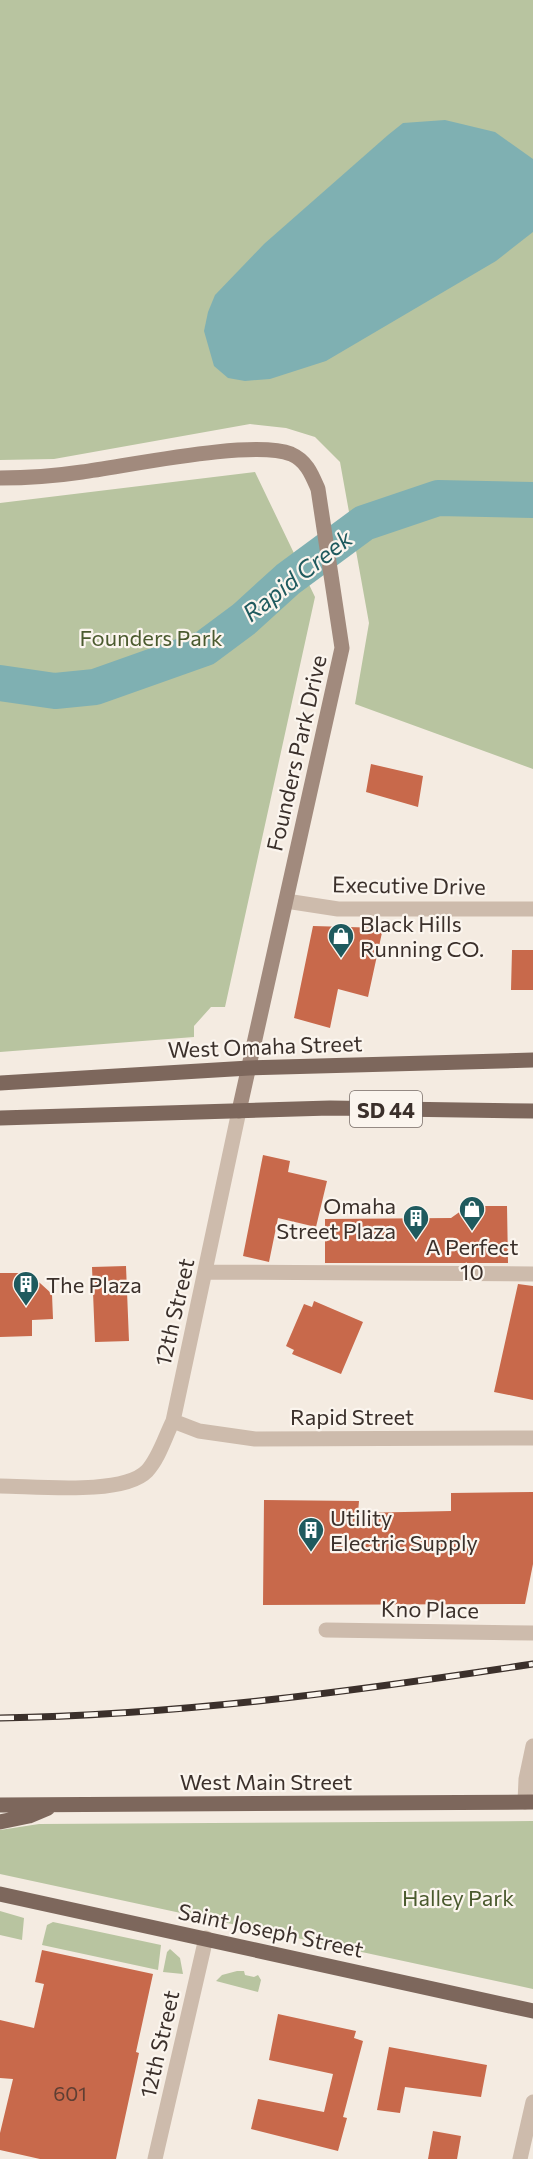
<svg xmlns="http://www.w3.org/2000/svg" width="533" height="2159" viewBox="0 0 533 2159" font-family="Commissioner,sans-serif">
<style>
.green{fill:#b8c4a0}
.water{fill:#7fb0b2}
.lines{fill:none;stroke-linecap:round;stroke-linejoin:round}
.river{stroke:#7fb0b2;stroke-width:36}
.building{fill:#c8694b}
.street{stroke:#cdbbac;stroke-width:15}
.secondary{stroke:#a18a7d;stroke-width:15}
.primary{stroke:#7d675c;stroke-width:15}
.rail-casing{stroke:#3b302b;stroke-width:7}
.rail{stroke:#fbf5ee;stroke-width:4.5;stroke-dasharray:14;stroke-linecap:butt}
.labels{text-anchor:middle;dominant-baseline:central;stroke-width:4.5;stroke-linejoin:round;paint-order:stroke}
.number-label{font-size:20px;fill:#5e3e33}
.shield{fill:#fbf5ee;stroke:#756b66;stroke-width:1.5}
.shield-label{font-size:21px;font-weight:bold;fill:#3b302b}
.park-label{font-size:22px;fill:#4a5a2e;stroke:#fbf5ee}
.street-label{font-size:22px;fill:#3b302b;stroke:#fbf5ee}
.poi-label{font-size:22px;fill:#3b302b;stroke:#fbf5ee;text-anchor:start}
.water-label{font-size:24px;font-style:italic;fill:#1f5a5e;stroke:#fbf5ee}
</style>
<rect width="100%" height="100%" fill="#f4ebe1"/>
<!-- green -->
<path class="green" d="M0 0H533V769L355 704 369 623 340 462 315 437 286 428 250 424 54 459 0 460Z
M255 472 315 597 225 1007H211L194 1026V1037L0 1052V503Z
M533 1821V1989L0 1874V1830L39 1824Z
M0 1911 24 1918 22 1940 0 1935Z
M53 1922 161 1945 158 1970 42 1945 47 1925Z
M170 1949 180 1958 183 1974 163 1972 167 1952Z
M237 1971H244L245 1975 254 1977 258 1975 261 1980 258 1992 216 1981 222 1975Z"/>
<!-- water -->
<path class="water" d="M445 120 495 132 533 159V232L496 261 326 361 270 379 245 381 228 378 214 366 204 331 208 312 215 295 264 244 388 135 403 123Z"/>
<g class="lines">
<!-- river -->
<path class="river" d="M0 683 55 691 95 687 205 648 244 619 288 579 364 523 438 498 533 500"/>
</g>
<!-- building -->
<path class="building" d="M371 764 423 776 418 807 366 792Z
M313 926 383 928 368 997 338 989 330 1028 294 1018Z
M512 950H533V990H511Z
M263 1155 290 1161 288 1172 327 1181 316 1227 278 1218 269 1262 243 1256Z
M468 1206H507L508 1263H325V1219L451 1218Z
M126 1266 129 1341 95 1342 92 1267Z
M0 1273H29L52 1294 53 1319 32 1320V1336L0 1337Z
M518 1284 533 1286V1400L494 1392Z
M314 1301 363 1322 341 1374 292 1354 294 1350 286 1346 304 1304 312 1307Z
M533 1492V1564L525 1604 263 1605 264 1500 359 1501 358 1513 451 1511V1493Z
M42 1950 153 1974 136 2052 139 2053 116 2159H40L0 2150V2133L13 2079 0 2078V2020L34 2028 44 1984 35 1982Z
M278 2014 356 2031 354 2038 363 2041 343 2117 347 2118 338 2151 251 2129 258 2099 324 2112 333 2074 269 2060Z
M389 2047 487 2065 481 2097 405 2087 400 2113 377 2110Z
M433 2131 461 2136 457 2159H428Z"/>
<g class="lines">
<!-- street -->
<path class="street" d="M286 901 338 909H533
M206 1272 533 1274
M173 1421 199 1431 255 1439 533 1438
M0 1486C34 1486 123 1496 147 1471 159 1458 165 1437 173 1421L239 1111
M326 1630 533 1633
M525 1802 526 1779 533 1746
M155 2159 206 1938
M520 2159 533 2102"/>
<!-- secondary -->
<path class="secondary" d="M0 478C27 478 55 476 82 472 128 466 253 439 291 454 307 461 312 475 318 489L342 648 239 1111"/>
<!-- primary -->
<path class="primary" d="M0 1083 249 1068 533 1060
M0 1118 330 1108 533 1111
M0 1805 533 1802
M0 1822 29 1816 48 1808
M0 1894 533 2011"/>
<!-- rail casing -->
<g class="rail-casing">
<path id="rail" d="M0 1718C179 1715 356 1691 533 1664"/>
</g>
<!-- rail -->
<use href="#rail" class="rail"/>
</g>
<!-- icons -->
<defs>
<g id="shop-pin" transform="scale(1.35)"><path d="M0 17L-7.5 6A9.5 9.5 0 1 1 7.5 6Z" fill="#1f5a5e" stroke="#fbf5ee"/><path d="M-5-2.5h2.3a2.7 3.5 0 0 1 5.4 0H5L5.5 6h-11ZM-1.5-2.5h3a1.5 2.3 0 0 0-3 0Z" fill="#fff"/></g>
<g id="building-pin" transform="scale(1.35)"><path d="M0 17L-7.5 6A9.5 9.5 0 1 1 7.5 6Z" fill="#1f5a5e" stroke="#fbf5ee"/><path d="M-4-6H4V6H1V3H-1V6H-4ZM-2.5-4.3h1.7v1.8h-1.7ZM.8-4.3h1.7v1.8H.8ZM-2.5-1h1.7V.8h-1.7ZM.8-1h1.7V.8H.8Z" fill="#fff"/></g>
</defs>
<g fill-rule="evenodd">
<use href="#shop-pin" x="341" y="936"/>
<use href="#shop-pin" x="472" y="1209"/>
<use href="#building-pin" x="416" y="1218"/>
<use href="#building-pin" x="26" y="1284"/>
<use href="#building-pin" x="311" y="1530"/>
</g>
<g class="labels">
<!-- number labels -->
<g class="number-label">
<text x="70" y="2093">601</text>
</g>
<!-- shield labels -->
<rect class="shield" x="350" y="1091" width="72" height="36" rx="4.5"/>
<g class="shield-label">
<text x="386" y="1109">SD 44</text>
</g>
<!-- park labels -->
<g class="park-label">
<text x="151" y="637">Founders Park</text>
<text x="458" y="1897">Halley Park</text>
</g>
<!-- street labels -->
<g class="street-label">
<text transform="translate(296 753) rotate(-77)">Founders Park Drive</text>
<text transform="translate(409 885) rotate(1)">Executive Drive</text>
<text transform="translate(265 1046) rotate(-2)">West Omaha Street</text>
<text transform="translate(174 1312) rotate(-77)">12th Street</text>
<text x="352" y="1416">Rapid Street</text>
<text transform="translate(430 1609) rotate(1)">Kno Place</text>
<text x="266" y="1781">West Main Street</text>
<text transform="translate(271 1930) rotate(12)">Saint Joseph Street</text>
<text transform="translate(159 2044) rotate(-77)">12th Street</text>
</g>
<!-- poi labels -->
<g class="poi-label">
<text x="360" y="923">Black Hills<tspan x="360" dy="25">Running CO.</tspan></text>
<text x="396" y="1205" text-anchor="end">Omaha<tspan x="396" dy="25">Street Plaza</tspan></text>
<text x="472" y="1246" text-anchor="middle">A Perfect<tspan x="472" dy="25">10</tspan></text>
<text x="46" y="1284">The Plaza</text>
<text x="330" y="1517">Utility<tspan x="330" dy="25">Electric Supply</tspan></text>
</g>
<!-- water labels -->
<g class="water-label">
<text transform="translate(297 575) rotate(-38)">Rapid Creek</text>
</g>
</g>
</svg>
